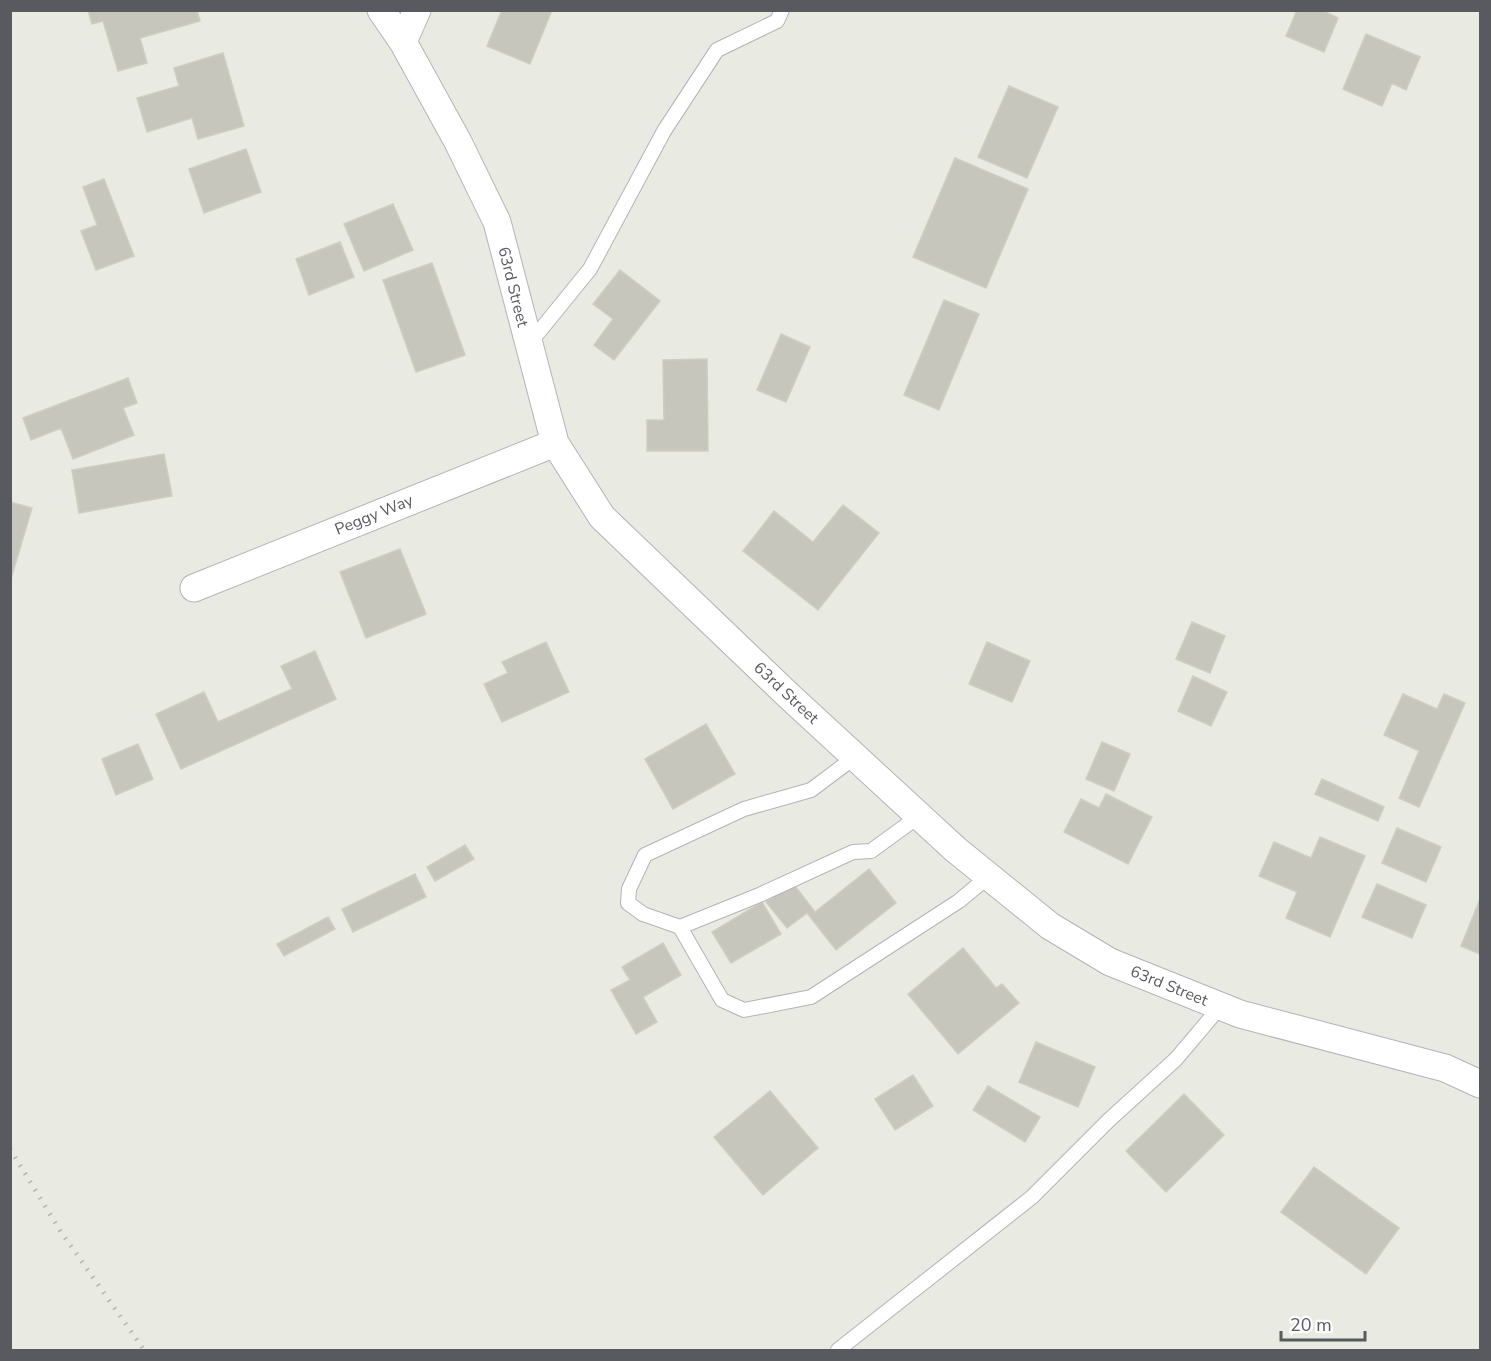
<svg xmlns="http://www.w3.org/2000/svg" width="1491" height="1361" viewBox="0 0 1491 1361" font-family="'Nunito Sans',sans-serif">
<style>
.building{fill:#c6c6bd;stroke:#cecec0;stroke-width:1.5}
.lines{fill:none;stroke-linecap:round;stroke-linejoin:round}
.lane-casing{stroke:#b3b4ba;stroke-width:16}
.street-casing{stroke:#b3b4ba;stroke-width:29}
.lane{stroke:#fff;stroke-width:14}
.street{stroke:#fff;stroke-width:27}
.rail{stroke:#b3b3b4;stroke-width:4.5;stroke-dasharray:1.5 8;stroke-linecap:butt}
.labels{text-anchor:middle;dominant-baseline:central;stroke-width:6;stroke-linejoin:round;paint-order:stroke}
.street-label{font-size:16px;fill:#595a60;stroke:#fff}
</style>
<rect width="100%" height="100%" fill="#e9eae1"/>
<!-- building -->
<path class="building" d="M88 10H197L200 21 140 38 147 63 118 71 103 21 92 24Z
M502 10H552L530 64 487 46Z
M1297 10H1322L1338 18 1324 52 1286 36Z
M1366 34 1420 57 1406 90 1392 83 1382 106 1343 89Z
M223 53 244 126 198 139 192 118 147 132 137 98 179 86 174 68Z
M1009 86 1058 107 1027 178 978 157Z
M246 149 261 192 204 213 189 169Z
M955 158 1028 189 986 288 913 257Z
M104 179 134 256 96 270 81 231 97 225 83 187Z
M393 204 413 250 364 271 344 224Z
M340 242 354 277 309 295 296 259Z
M432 263 465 355 416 372 383 280Z
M620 270 660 301 614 360 594 345 613 319 593 304Z
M944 300 979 314 939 410 904 395Z
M781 334 810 347 786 402 757 390Z
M707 359 708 451H647V420H664L663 360Z
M128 378 137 403 123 408 134 435 73 459 61 428 31 440 23 418Z
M164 454 172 496 79 513 72 470Z
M10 502 32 508 10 582Z
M843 505 879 533 818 610 743 551 774 511 813 542Z
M400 549 426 614 366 638 340 572Z
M1192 622 1225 636 1210 673 1176 659Z
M546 642 569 692 502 722 484 684 508 673 502 662Z
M987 642 1030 661 1012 702 969 684Z
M315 651 336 699 181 769 156 714 204 692 218 722 292 689 281 666Z
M1193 676 1227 692 1211 726 1178 711Z
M1403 694 1437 709 1444 694 1465 703 1419 807 1399 798 1419 751 1384 735Z
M706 724 735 774 673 809 645 759Z
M1102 742 1130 754 1114 791 1086 779Z
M138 744 153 779 116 795 102 759Z
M1322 779 1384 807 1378 821 1315 794Z
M1106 794 1152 817 1128 864 1064 832 1081 799 1099 808Z
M1397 828 1441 847 1426 882 1382 863Z
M1320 837 1365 856 1330 937 1286 918 1297 892 1259 876 1274 842 1311 858Z
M465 845 474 859 435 881 427 867Z
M869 869 896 903 836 950 807 913 787 928 766 902 792 882 815 912Z
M415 874 426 897 353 932 342 909Z
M1377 884 1426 905 1412 938 1362 917Z
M1480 899V954L1461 946Z
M762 902 781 934 731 963 712 932Z
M328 917 335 929 284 956 277 944Z
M663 943 681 975 643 997 657 1022 636 1034 611 990 630 980 622 967Z
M963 948 996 988 1002 984 1019 1003 958 1054 908 994Z
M1036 1042 1095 1067 1078 1107 1019 1082Z
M913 1075 933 1106 895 1130 875 1099Z
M988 1086 1040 1117 1025 1142 973 1110Z
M770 1091 818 1148 763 1195 714 1137Z
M1184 1094 1224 1135 1166 1192 1126 1151Z
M1314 1167 1399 1228 1366 1274 1281 1212Z"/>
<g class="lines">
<!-- lane casing -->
<g class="lane-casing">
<path id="lane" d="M529 344 590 269 664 131 717 50 777 21 782 10
M919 816 871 851 853 852 757 896 680 927 722 1000 744 1010 811 997 959 901 989 876
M680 927 643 914 628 903 629 889 645 855 744 809 811 790 855 757
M838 1350 1032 1197 1109 1120 1176 1059 1220 1007"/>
</g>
<!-- street casing -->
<g class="street-casing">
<path id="street" d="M381 10 403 42 458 142 497 222 555 443 602 517 789 696 955 849 1050 926 1110 962 1240 1014 1445 1068 1480 1084
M403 42 417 10
M194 588 555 443"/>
</g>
<!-- lane -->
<use href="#lane" class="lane"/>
<!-- street -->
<use href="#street" class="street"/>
<!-- rail -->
<path class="rail" d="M10 1149 61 1232 144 1350"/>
</g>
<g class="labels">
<!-- street labels -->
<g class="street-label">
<text transform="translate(513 287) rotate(76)">63rd Street</text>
<text transform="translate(374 515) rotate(-22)">Peggy Way</text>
<text transform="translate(786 693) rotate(43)">63rd Street</text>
<text transform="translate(1169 986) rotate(22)">63rd Street</text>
</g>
</g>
<!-- border -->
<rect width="1491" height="1361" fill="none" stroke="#595a60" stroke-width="24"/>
<!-- scale -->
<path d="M1281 1331v9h84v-9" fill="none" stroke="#595a60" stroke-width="3"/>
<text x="1290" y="1331" font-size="18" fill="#595a60" stroke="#ffffff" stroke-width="4.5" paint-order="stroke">20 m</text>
</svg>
